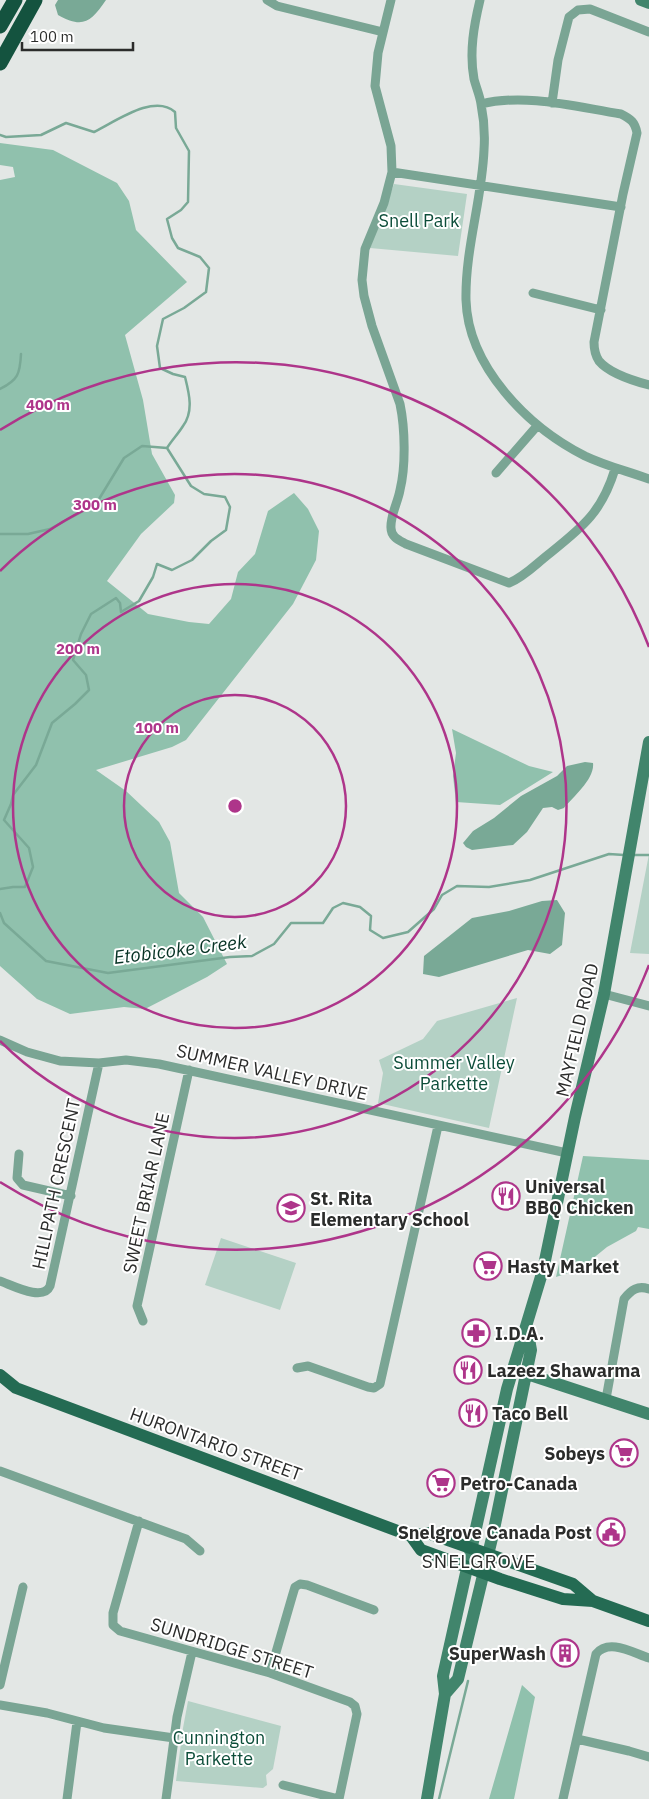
<svg xmlns="http://www.w3.org/2000/svg" width="649" height="1799" viewBox="0 0 649 1799" font-family="'IBM Plex Sans',sans-serif">
<style>
.green{fill:#b4d1c5}
.forest{fill:#90c1ad}
.water{fill:#79a996}
.lines{fill:none;stroke-linecap:round;stroke-linejoin:round}
.stream{stroke:#79a996;stroke-width:2.5}
.street{stroke:#7aa594;stroke-width:9}
.secondary{stroke:#41856c;stroke-width:12}
.primary{stroke:#246b53;stroke-width:12}
.highway{stroke:#14533f;stroke-width:15}
.ring{fill:none;stroke:#ae358a;stroke-width:2.5}
.labels{text-anchor:middle;dominant-baseline:central;stroke-width:4;stroke-linejoin:round;paint-order:stroke}
.park-label{font-size:18px;fill:#0c4d39;stroke:#fff}
.street-label{font-size:18px;fill:#2b2c2b;stroke:#fff}
.poi-label{font-size:18px;font-weight:bold;fill:#2b2c2b;stroke:#fff;text-anchor:start}
.water-label{font-size:19px;font-style:italic;fill:#063224;stroke:#fff}
.neighbourhood-label{font-size:19px;letter-spacing:1px;fill:#2b2c2b;stroke:#fff}
.centre{fill:#ae358a;stroke:#fff;stroke-width:2.5}
.ring-label{font-size:15px;text-anchor:middle;font-weight:bold;fill:#ae358a;stroke:#fff;stroke-width:4;stroke-linejoin:round;paint-order:stroke}
</style>
<rect width="100%" height="100%" fill="#e3e7e5"/>
<!-- green -->
<path class="green" d="M394 184 467 194 458 256 370 248Z
M649 854V954L630 953Z
M517 998 489 1128 378 1103 383 1073 379 1060 423 1039 437 1021Z
M221 1238 296 1263 280 1310 205 1285Z
M188 1701 281 1726 273 1769 266 1775 267 1785 263 1788 176 1781 183 1728Z"/>
<!-- forest -->
<path class="forest" d="M0 143 53 150 117 183 129 201 136 230 187 282 125 335 143 400 152 454 175 495 174 503 141 534 107 581 148 614 189 622 209 624 231 599 238 572 255 554 268 511 294 493 308 509 319 531 316 560 293 604 186 740 172 747 96 770 126 791 159 822 170 842 179 893 203 917 227 964 207 977 145 1009 124 1007 70 1014 37 999 0 966V180L15 177 13 167 0 165Z
M452 729 529 766 553 772 500 805 456 802 453 776 456 753Z
M583 1156 649 1160V1229L638 1227 636 1231 607 1247 580 1269 556 1277Z
M522 1685 535 1697 514 1799H489Z"/>
<!-- water -->
<path class="water" d="M58 0H106C91 22 83 29 58 15L55 5Z
M585 762 593 763C595 779 573 797 564 808L558 810 552 807 543 808 527 832 513 845 472 850 466 847 463 843 473 831 494 818 521 796 557 776 567 766Z
M557 900 565 913 562 945 550 954 528 950 439 977 423 974 424 956 472 918 509 911 542 901Z"/>
<g class="lines">
<!-- stream -->
<path class="stream" d="M0 135 6 137 41 135 66 123 94 132C115 122 154 93 175 112L176 128 189 151 188 202 181 210 167 219 172 238 178 248 200 257 209 268 206 292 184 308 163 319 157 346 160 368 173 374 185 377C189 393 194 411 183 426 178 434 172 440 167 448L191 486 204 494 225 497 230 507 226 530 211 541 192 560 172 570 157 564 153 577 139 601 121 612 120 603 116 598 91 614 81 634 73 660 86 675 89 690 75 704 52 723 36 765 13 795 11 804 4 820 29 848 33 867 25 887H13L0 889
M0 389C18 380 20 374 21 354
M0 534H28L50 529 96 504 124 458 142 446 167 448
M632 855H649
M0 913 4 923 46 961 108 973 230 957 252 956 274 944 291 923H323L333 908 343 903 360 907 371 916 370 930 383 938 408 932 434 909 442 895 457 886 489 887 530 880 609 854 624 855
M439 1799 468 1681"/>
<!-- street -->
<path class="street" d="M267 0 277 6 383 32
M391 0 378 53 375 86 391 146 392 172 384 203 365 249 362 280 364 296 372 326 400 404C405 428 406 466 400 490 398 502 390 516 391 528 391 537 399 540 406 544L509 583C522 578 533 567 544 558 580 529 601 515 615 469
M480 0C474 25 469 52 474 79 476 87 480 96 481 104 484 119 485 135 484 150 482 200 465 249 466 300 468 367 528 427 585 456 606 466 627 471 649 479
M552 103 558 60 569 17 578 10 590 9 649 32
M481 104C526 93 576 107 621 114 631 119 635 122 637 133L623 194 594 342C594 349 595 355 599 361 609 373 634 381 649 385
M392 172 621 207
M533 293 601 310
M496 473 537 426
M604 994 649 1006
M0 1040 27 1052 60 1061 99 1063 126 1060 159 1064 567 1153
M19 1154 17 1178 23 1185 71 1196
M0 1281C12 1285 43 1302 50 1286L99 1063
M143 1321 137 1306 189 1070
M297 1368 308 1366 368 1387 374 1388 380 1384 438 1126
M606 1399 624 1299C631 1290 638 1285 649 1289
M0 1471 186 1539 200 1551
M139 1521 113 1613V1625L120 1631 270 1673 350 1702 355 1706 357 1714 339 1799
M270 1673 292 1597 295 1587 300 1584 307 1585 374 1610
M0 1685 23 1587
M0 1705 47 1713 104 1728 174 1738
M577 1739 629 1751 649 1757
M283 1785 339 1799
M67 1799 77 1722
M166 1799 177 1717 192 1652
M563 1799 596 1654C609 1638 633 1653 649 1658"/>
<!-- secondary -->
<path class="secondary" d="M641 0 649 3
M518 1371 649 1414
M445 1694 458 1679 493 1534 531 1350 527 1328
M427 1799 445 1694 443 1676 507 1389 543 1270 575 1117 604 994 649 742"/>
<!-- primary -->
<path class="primary" d="M0 1375 16 1388 411 1536 428 1533 573 1584 593 1601
M411 1536 421 1550 500 1579 563 1599 593 1601 649 1621"/>
<!-- highway -->
<path class="highway" d="M0 26 15 0
M0 63 35 0"/>
</g>
<!-- distance rings -->
<g class="ring">
<circle cx="235" cy="806" r="111"/>
<circle cx="235" cy="806" r="222"/>
<path d="M0 571A332 332 0 1 1 0 1041"/>
<path d="M649 965A443 443 0 0 1 0 1182M0 430A443 443 0 0 1 649 647"/>
</g>
<!-- icons -->
<defs>
<g id="restaurant-ring" transform="scale(1.4375)"><circle r="9.5" fill="#fff" stroke="#ae358a" stroke-width="1.5"/><path d="M-5-6h1v4h1v-4h1v4h1v-4h1v5L-1.5 .5V6h-2V.5L-5-1ZM5-6V6H3V1.5H1.5Q1.5-4 5-6Z" fill="#ae358a"/></g>
<g id="school-ring" transform="scale(1.4375)"><circle r="9.5" fill="#fff" stroke="#ae358a" stroke-width="1.5"/><path d="M0-5L7-2L0 1L-7-2ZM-4 1L0 2.5L4 1V4Q0 6-4 4Z" fill="#ae358a"/></g>
<g id="supermarket-ring" transform="scale(1.4375)"><circle r="9.5" fill="#fff" stroke="#ae358a" stroke-width="1.5"/><path d="M-6-5.5h2.5l.6 2H6L4.5 2H-2.5L-4.4-4H-6ZM-1.5 3.2a1.3 1.3 0 1 0 .1 0ZM3 3.2a1.3 1.3 0 1 0 .1 0Z" fill="#ae358a"/></g>
<g id="pharmacy-ring" transform="scale(1.4375)"><circle r="9.5" fill="#fff" stroke="#ae358a" stroke-width="1.5"/><path d="M-2-6h4v4h4v4h-4v4h-4v-4h-4v-4h4Z" fill="#ae358a"/></g>
<g id="civic-ring" transform="scale(1.4375)"><circle r="9.5" fill="#fff" stroke="#ae358a" stroke-width="1.5"/><path d="M-.6-6.5H3V-4.5H.6V-3L4-1V1h2V6H-6V1h2V-1L-.6-3ZM-1.2 2.5V6h2.4V2.5Z" fill="#ae358a"/></g>
<g id="building-ring" transform="scale(1.4375)"><circle r="9.5" fill="#fff" stroke="#ae358a" stroke-width="1.5"/><path d="M-4-6H4V6H1V3H-1V6H-4ZM-2.5-4.3h1.7v1.8h-1.7ZM.8-4.3h1.7v1.8H.8ZM-2.5-1h1.7V.8h-1.7ZM.8-1h1.7V.8H.8Z" fill="#ae358a"/></g>
</defs>
<g fill-rule="evenodd">
<use href="#restaurant-ring" x="506" y="1196"/>
<use href="#school-ring" x="291" y="1208"/>
<use href="#supermarket-ring" x="488" y="1266"/>
<use href="#pharmacy-ring" x="476" y="1333"/>
<use href="#restaurant-ring" x="468" y="1370"/>
<use href="#restaurant-ring" x="473" y="1413"/>
<use href="#supermarket-ring" x="624" y="1453"/>
<use href="#supermarket-ring" x="441" y="1483"/>
<use href="#civic-ring" x="611" y="1532"/>
<use href="#building-ring" x="565" y="1653"/>
</g>
<g class="labels">
<!-- park labels -->
<g class="park-label">
<text x="419" y="220">Snell Park</text>
<text x="454" y="1062">Summer Valley<tspan x="454" dy="21">Parkette</tspan></text>
<text x="219" y="1737">Cunnington<tspan x="219" dy="21">Parkette</tspan></text>
</g>
<!-- street labels -->
<g class="street-label">
<text transform="translate(577 1030) rotate(-77)">MAYFIELD ROAD</text>
<text transform="translate(272 1072) rotate(13)">SUMMER VALLEY DRIVE</text>
<text transform="translate(56 1184) rotate(-78)">HILLPATH CRESCENT</text>
<text transform="translate(146 1193) rotate(-78)">SWEET BRIAR LANE</text>
<text transform="translate(216 1444) rotate(20)">HURONTARIO STREET</text>
<text transform="translate(232 1648) rotate(17)">SUNDRIDGE STREET</text>
</g>
<!-- poi labels -->
<g class="poi-label">
<text x="525" y="1186">Universal<tspan x="525" dy="21">BBQ Chicken</tspan></text>
<text x="310" y="1198">St. Rita<tspan x="310" dy="21">Elementary School</tspan></text>
<text x="507" y="1266">Hasty Market</text>
<text x="495" y="1333">I.D.A.</text>
<text x="487" y="1370">Lazeez Shawarma</text>
<text x="492" y="1413">Taco Bell</text>
<text x="605" y="1453" text-anchor="end">Sobeys</text>
<text x="460" y="1483">Petro-Canada</text>
<text x="592" y="1532" text-anchor="end">Snelgrove Canada Post</text>
<text x="546" y="1653" text-anchor="end">SuperWash</text>
</g>
<!-- water labels -->
<g class="water-label">
<text transform="translate(180 949) rotate(-7)">Etobicoke Creek</text>
</g>
<!-- neighbourhood labels -->
<g class="neighbourhood-label">
<text x="479" y="1561">SNELGROVE</text>
</g>
</g>
<circle cx="235" cy="806" r="8" class="centre"/>
<g class="ring-label">
<text x="48" y="410">400 m</text>
<text x="95" y="510">300 m</text>
<text x="78" y="654">200 m</text>
<text x="157" y="733">100 m</text>
</g>
<!-- scale -->
<path d="M22 42v8h111v-8" fill="none" stroke="#2b2c2b" stroke-width="2.5"/>
<text x="30" y="42" font-size="15" fill="#2b2c2b" stroke="#ffffff" stroke-width="4" paint-order="stroke">100 m</text>
</svg>
